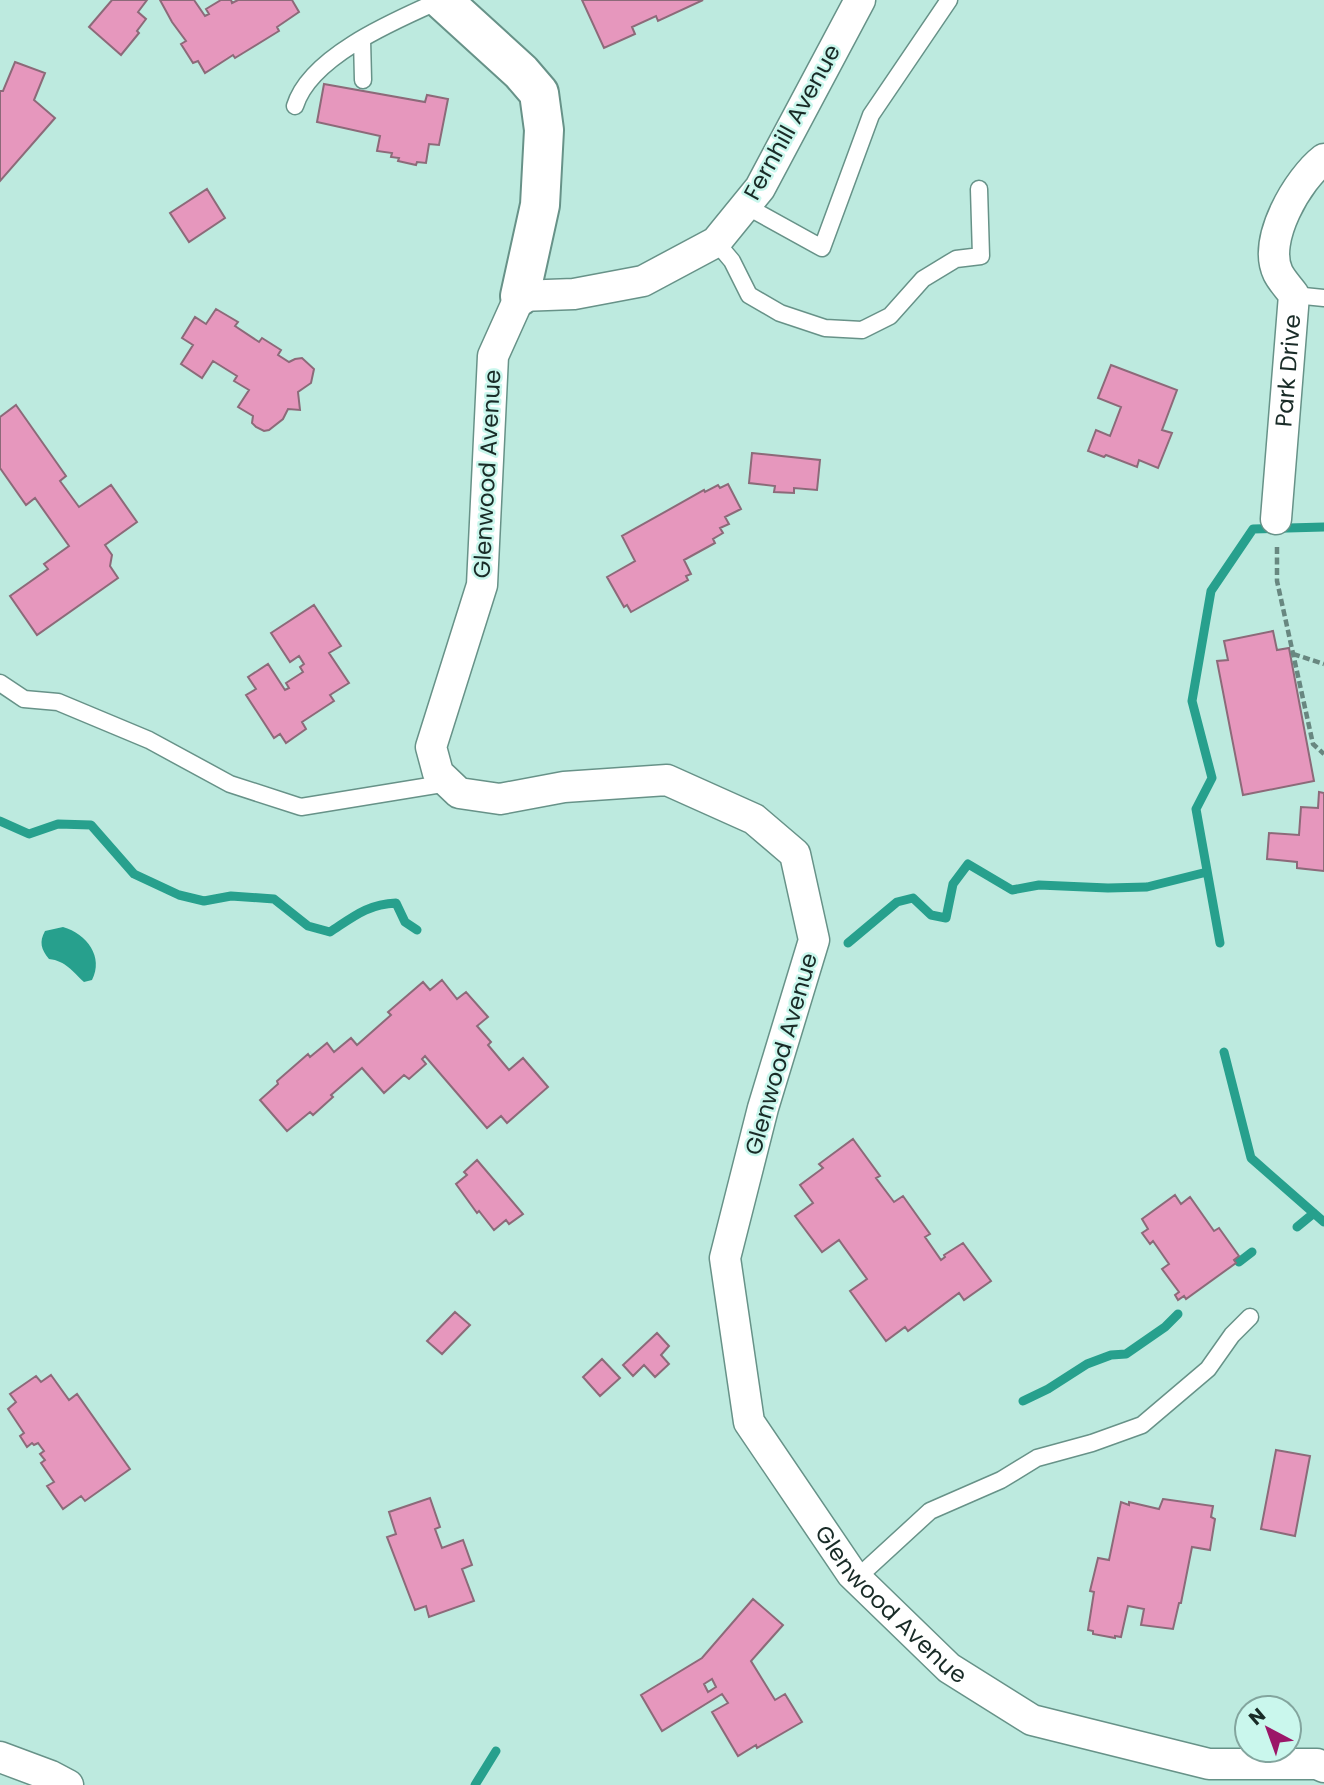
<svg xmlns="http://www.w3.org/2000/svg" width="1324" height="1785" viewBox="0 0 1324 1785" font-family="Poppins,sans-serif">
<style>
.water{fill:#27a08d}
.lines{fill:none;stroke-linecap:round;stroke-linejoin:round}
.stream{stroke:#27a08d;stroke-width:9}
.building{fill:#e697bd;stroke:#8c6a79;stroke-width:2;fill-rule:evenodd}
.service-casing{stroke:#679288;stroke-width:19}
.minor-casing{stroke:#679288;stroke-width:33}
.tertiary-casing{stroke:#679288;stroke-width:42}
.path{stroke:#688780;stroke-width:4.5;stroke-dasharray:7 3.5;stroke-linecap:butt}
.service{stroke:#fff;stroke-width:16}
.minor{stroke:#fff;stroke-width:30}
.tertiary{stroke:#fff;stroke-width:38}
.labels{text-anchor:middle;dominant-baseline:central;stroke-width:5;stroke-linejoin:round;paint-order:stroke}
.street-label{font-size:23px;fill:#192b27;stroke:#caf7ed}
</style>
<rect width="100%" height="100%" fill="#bdeadf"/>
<!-- water -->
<path class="water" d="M63 927C87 934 104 957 92 980L84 982C72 971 66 961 49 959 41 949 39 942 45 931Z"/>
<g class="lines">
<!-- stream -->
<path class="stream" d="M0 821 29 834 58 824 91 825 134 874 179 895 204 901 231 896 274 899 308 926 330 932C353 917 368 904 396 903L405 922 417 930
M848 943 897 902 913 898 931 915 946 918 953 884 968 864 1012 890 1039 885 1108 888 1147 887 1207 872
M1220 943 1196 809 1212 778 1192 701 1211 591 1253 529 1324 527
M1224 1052 1251 1158 1324 1222
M1297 1227 1314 1213
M1239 1262 1252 1252
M1023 1401 1048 1389 1087 1364 1111 1355 1126 1354 1165 1327 1178 1314
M475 1785 496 1751"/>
</g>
<!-- building -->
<path class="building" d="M112 0H147L138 12 146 19 137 31 139 33 121 55 89 27Z
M160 0H194L205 16 209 14 206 9 221 0H231L232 3 238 0H292L299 12 277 27 279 31 235 58 233 55 205 73 198 61 193 63 181 44 186 41 172 22Z
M582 0H703L658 21 656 16 632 27 635 34 604 48Z
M15 62 45 73 34 100 55 118 0 181V91H3Z
M324 84 425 102 427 95 448 99 439 145 429 144 426 163 417 162 416 165 398 161 399 158 391 157 392 153 377 151 380 136 317 122Z
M207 189 225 218 189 242 170 213Z
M216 309 238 322 235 326 259 342 262 338 281 350 278 355 289 362 295 359 302 358 314 369 311 383 298 392 300 410 288 409 283 419 269 430 264 431 256 427 252 423 253 416 238 407 249 390 234 381 237 376 213 361 202 378 181 364 193 345 182 338 195 317 206 324Z
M1111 365 1177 390 1162 430 1172 433 1158 468 1139 460 1137 467 1106 455 1104 457 1088 451 1096 430 1110 436 1121 407 1098 398Z
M16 405 66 476 60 481 79 507 111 485 137 522 105 545 112 555 110 566 118 578 37 635 10 596 48 569 44 564 69 546 35 498 26 505 0 468V417Z
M752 453 820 460 817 490 794 488V493L774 492 775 486 749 483Z
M728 484 741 509 725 517 729 524 720 528 723 533 713 539 715 543 684 560 691 574 686 576 688 580 631 612 627 605 624 607 607 577 635 561 622 536 704 490 705 492 718 485 720 488Z
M314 605 341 646 329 653 349 683 330 695 334 701 302 722 306 729 286 743 280 734 274 738 246 695 256 689 248 677 268 664 285 690 289 688 286 683 303 672 300 667 304 664 299 656 290 662 271 633Z
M1273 631 1277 650 1289 648 1314 781 1243 795 1217 661 1228 660 1224 641Z
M1319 792 1324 793V871L1297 868V862L1267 859 1269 833 1299 835 1301 807 1318 808Z
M442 980 457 999 466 992 488 1017 477 1026 491 1042 488 1045 509 1070 523 1058 548 1087 507 1123 501 1116 487 1128 425 1056 422 1059 426 1064 409 1079 404 1075 384 1093 362 1068 331 1095 333 1097 313 1115 310 1112 287 1131 260 1100 278 1084 277 1081 308 1054 310 1057 327 1043 334 1052 351 1038 357 1045 391 1015 388 1012 423 982 430 990Z
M853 1139 880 1176 876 1178 894 1202 903 1196 930 1234 925 1237 941 1260 945 1257 944 1255 963 1243 991 1281 964 1300 959 1293 908 1331 905 1327 886 1341 850 1291 867 1279 839 1240 822 1252 795 1216 813 1203 800 1185 823 1168 819 1164Z
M477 1160 523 1214 509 1224 506 1220 494 1230 479 1211 477 1213 456 1184 467 1175 464 1172Z
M1175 1195 1181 1204 1190 1197 1214 1231 1219 1228 1239 1256 1234 1260 1236 1263 1186 1299 1184 1296 1178 1300 1175 1295 1179 1292 1162 1269 1169 1264 1153 1241 1150 1244 1142 1233 1148 1229 1142 1219Z
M455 1312 470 1325 442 1354 427 1341Z
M657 1333 669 1346 661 1355 669 1364 655 1377 644 1365 633 1376 623 1365Z
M602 1359 620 1378 600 1396 583 1377Z
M51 1375 69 1400 77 1394 130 1469 85 1501 81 1496 63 1509 47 1486 54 1482 41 1463 45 1460 40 1454 44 1451 38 1443 34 1445 32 1443 27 1447 20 1436 24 1433 8 1409 16 1402 10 1394 36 1376 41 1382Z
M1276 1450 1310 1456 1295 1536 1261 1529Z
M430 1498 440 1527 435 1529 442 1548 463 1540 472 1565 462 1569 474 1601 429 1617 426 1606 415 1610 387 1537 396 1534 389 1512Z
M1163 1499 1213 1506 1211 1517 1215 1519 1210 1550 1192 1547 1181 1603H1179L1173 1629 1141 1625 1144 1609 1128 1606 1121 1637 1115 1636V1638L1093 1634V1631L1088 1630 1094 1592 1090 1591 1098 1558 1109 1560 1121 1502 1129 1505V1502L1159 1509Z
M753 1599 783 1625 751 1661 775 1700 785 1694 802 1722 757 1748 756 1745 738 1756 712 1712 728 1703 722 1694 662 1731 641 1695 702 1658ZM712 1679 716 1687 708 1692 704 1684Z"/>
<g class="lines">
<!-- service casing -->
<g class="service-casing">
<path id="service" d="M362 39 363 80
M295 106C310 56 396 20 441 0
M746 206 822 248 871 115 949 0
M716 242 732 261 749 295 780 313 825 328 862 330 890 316 923 279 956 259 981 256 979 189
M1294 295 1324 298
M0 683 24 699 58 702 149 740 230 784 301 807 448 783
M857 1578 930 1511 1001 1480 1037 1458 1092 1443 1142 1425 1208 1369 1232 1335 1250 1317"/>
</g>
<!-- minor casing -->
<g class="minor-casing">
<g id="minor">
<path id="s1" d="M860 0 760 188 716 242 643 281 574 294 520 296 493 356 482 585 431 747 438 773 459 793 500 799 564 787 667 780 754 819 795 854 814 940 763 1108 725 1258 749 1422 852 1574 949 1668 1032 1720 1209 1764H1317L1324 1767"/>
<path id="s2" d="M1276 519 1294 295C1289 288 1282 281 1278 273 1262 240 1298 179 1324 159"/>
<path d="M0 1757 51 1776 68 1785"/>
</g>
</g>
<!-- tertiary casing -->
<g class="tertiary-casing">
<path id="tertiary" d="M442 0 521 72 539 93 544 130 540 205 520 296"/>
</g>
<!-- path -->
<path class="path" d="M1277 547V581L1313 744 1324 754
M1293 654 1324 664"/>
<!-- service -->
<use href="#service" class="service"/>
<!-- minor -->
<use href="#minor" class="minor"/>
<!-- tertiary -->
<use href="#tertiary" class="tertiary"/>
</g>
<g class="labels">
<!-- street labels -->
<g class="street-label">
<text transform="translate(792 122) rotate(-61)">Fernhill Avenue</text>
<text stroke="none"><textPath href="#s2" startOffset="149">Park Drive</textPath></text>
<text transform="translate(487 474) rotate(-87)">Glenwood Avenue</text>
<text transform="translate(781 1054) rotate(-74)">Glenwood Avenue</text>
<text stroke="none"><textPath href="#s1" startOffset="2186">Glenwood Avenue</textPath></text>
</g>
</g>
<!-- north arrow -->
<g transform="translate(1268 1729) rotate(319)"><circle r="33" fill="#caf7ed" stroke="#83a59e" stroke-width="2"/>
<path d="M0-5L12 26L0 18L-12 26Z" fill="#9b1668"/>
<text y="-10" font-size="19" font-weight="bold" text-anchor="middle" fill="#192b27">N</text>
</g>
</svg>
